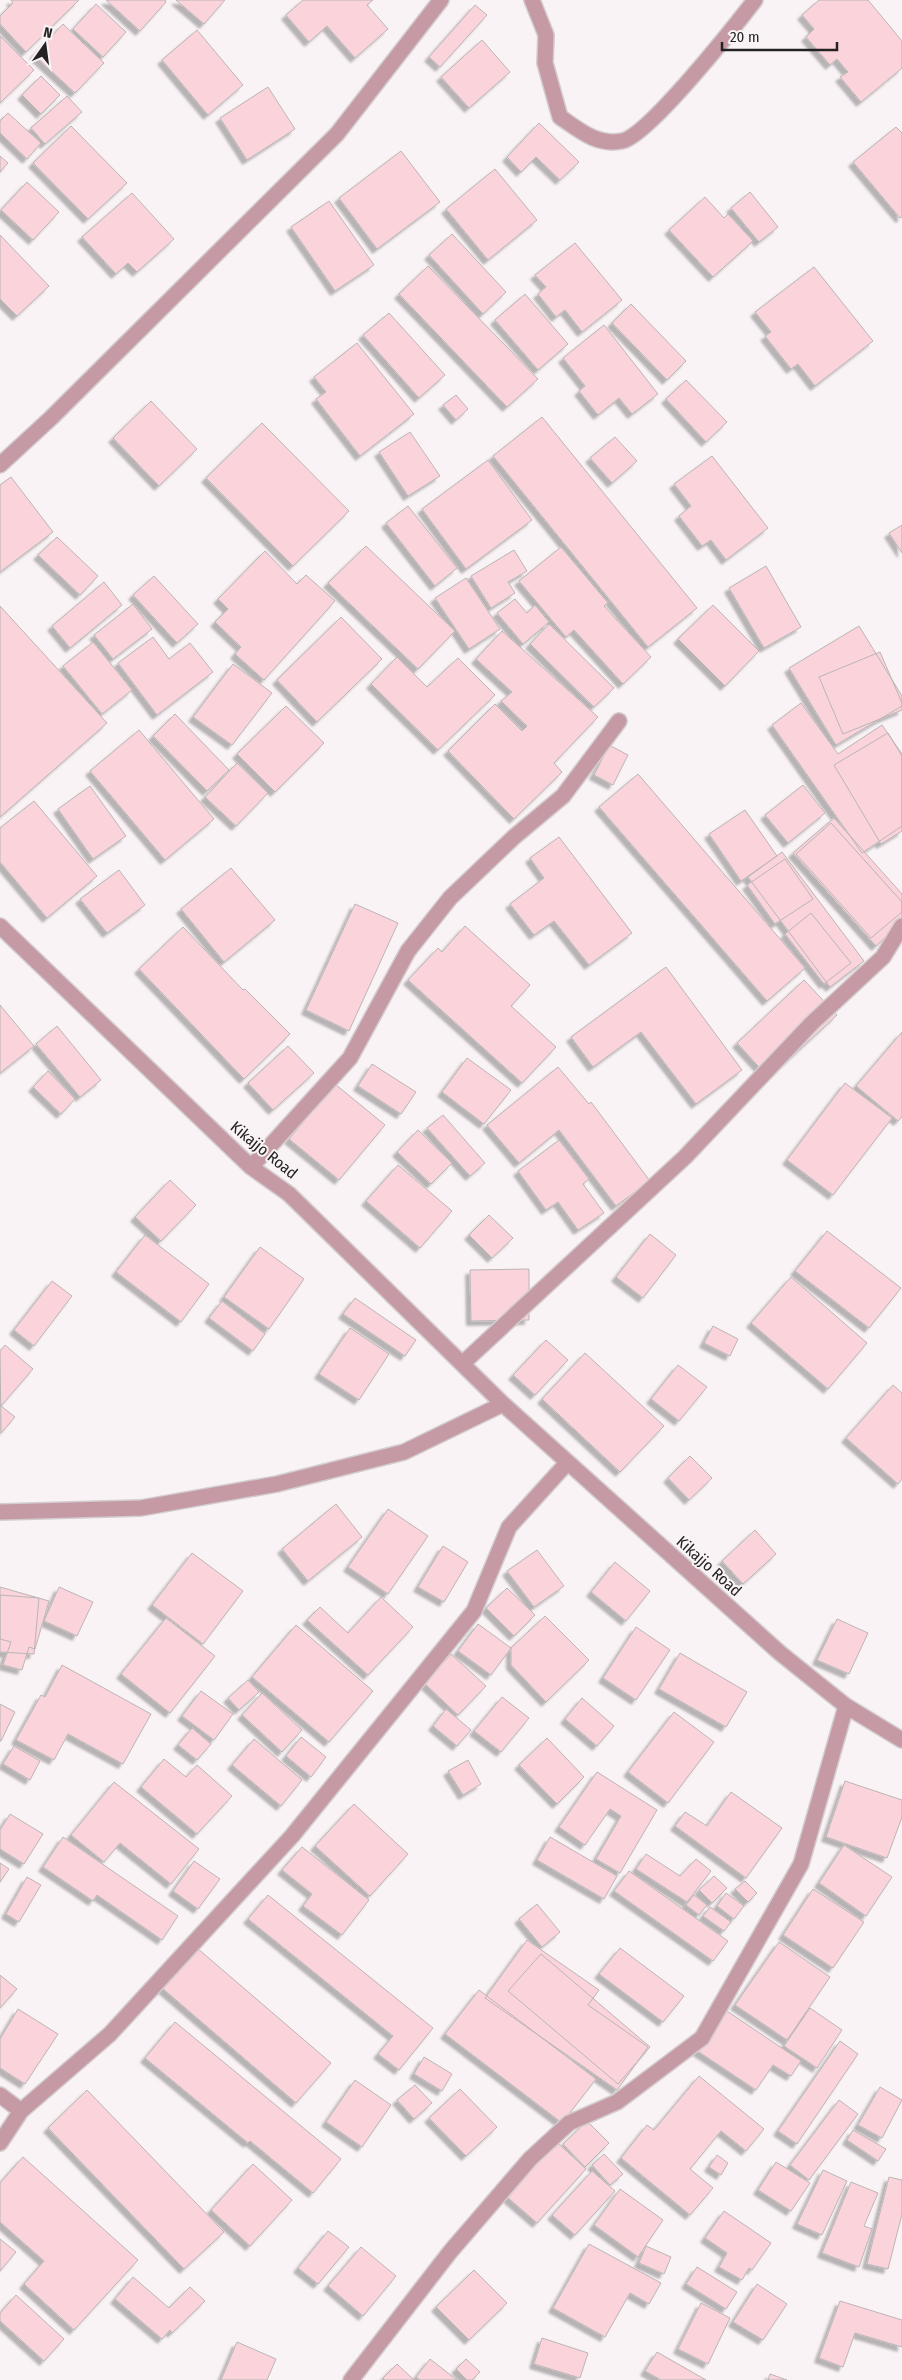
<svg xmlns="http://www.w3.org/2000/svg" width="902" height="2380" viewBox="0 0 902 2380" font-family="'Fira Sans Condensed',sans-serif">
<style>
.building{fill:#fad3db;stroke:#bbb5b6;filter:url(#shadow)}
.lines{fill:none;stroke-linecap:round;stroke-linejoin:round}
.minor-casing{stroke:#d3cdcf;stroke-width:18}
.minor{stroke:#c59aa5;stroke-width:15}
.labels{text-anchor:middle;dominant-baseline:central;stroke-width:4;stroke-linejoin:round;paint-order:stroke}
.street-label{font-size:16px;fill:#242222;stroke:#f9f3f5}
</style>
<defs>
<filter id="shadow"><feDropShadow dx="-4.5" dy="4.5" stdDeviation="1" flood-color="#0004"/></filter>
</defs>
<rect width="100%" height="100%" fill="#f9f3f5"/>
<!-- building -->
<path class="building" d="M11 0H79L26 52 0 24V16L13 3Z
M106 0H165L166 2 140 31Z
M176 0H225L204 24Z
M303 0H373L367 5 388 29 355 58 327 26 309 42 286 15Z
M819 0H868L902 41V68L861 102 840 77 848 72 837 59 830 65 806 37 814 29 802 15Z
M96 4 126 32 103 57 73 29Z
M475 5 487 15 440 67 429 57Z
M63 24 104 63 75 93 34 55Z
M197 30 243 85 208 115 162 60Z
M0 36 34 70 0 103Z
M482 40 510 72 469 108 441 77Z
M41 76 60 95 41 114 22 95Z
M268 87 295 129 247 160 220 118Z
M67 96 82 112 45 144 31 128Z
M8 113 41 143 27 159 0 133V121Z
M539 123 579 162 560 180 536 157 521 172 507 157Z
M71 126 127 183 88 219 33 163Z
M896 127 902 133V217L900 218 853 162Z
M401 151 440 202 377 249 339 198Z
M0 156 8 163 0 172Z
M495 169 537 220 488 260 446 209Z
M27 182 59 212 33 240 1 210Z
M750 192 778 227 759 242 731 208Z
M132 193 174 239 137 272 128 263 116 274 82 237Z
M705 197 724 218 728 214 753 241 713 277 669 230Z
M329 201 374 265 335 291 291 227Z
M452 234 506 292 483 314 429 255Z
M0 235 49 286 17 316 0 299Z
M575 243 622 300 582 332 565 310 556 317 538 294 546 287 535 275Z
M428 266 538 379 507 407 399 294Z
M814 267 873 341 815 386 798 364 791 369 765 336 771 332 755 312Z
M525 294 568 344 538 370 495 320Z
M631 304 686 361 667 380 612 323Z
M389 313 445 375 419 398 363 335Z
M604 325 658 394 632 414 619 398 598 415 579 391 585 386 563 358Z
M357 343 414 414 360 456 316 399 326 392 314 377Z
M686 380 727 422 706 442 666 399Z
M456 395 468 409 456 420 443 405Z
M151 401 197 449 159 486 113 438Z
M542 417 697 608 648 647 493 456Z
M262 423 349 511 293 566 206 478Z
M410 432 440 476 408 496 379 452Z
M615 437 637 461 612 483 590 458Z
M712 456 768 528 726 560 711 540 702 546 679 516 691 506 674 484Z
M488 460 532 520 466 569 422 509Z
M11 477 53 532 0 572V485Z
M408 506 457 568 435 586 386 523Z
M902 525V553L889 533Z
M57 537 98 576 80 595 38 555Z
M366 546 455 631 418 669 328 583Z
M561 547 608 603 604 606 651 657 623 684 574 630 566 637 519 581Z
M514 550 527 571 508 582 515 593 491 608 471 576Z
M265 551 297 584 306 575 335 601 264 680 235 654 241 647 215 622 228 609 218 599Z
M766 566 801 627 764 648 729 588Z
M154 576 198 624 177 643 133 595Z
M466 578 500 629 469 649 435 598Z
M104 582 122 605 70 648 52 626Z
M515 599 527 613 535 605 549 622 523 644 497 613Z
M133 604 152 629 113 659 94 635Z
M713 605 759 651 725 686 678 639Z
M0 606 107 723 0 817Z
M341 617 382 659 317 722 277 680Z
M549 624 614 688 594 707 530 644Z
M859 626 902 696V706L836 745 789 668Z
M502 631 598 717 554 763 562 772 514 819 448 751 495 704 522 731 527 726 501 701 512 692 476 659Z
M153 637 169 659 190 643 213 672 157 715 118 663Z
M93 642 132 690 102 714 63 666Z
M880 652 902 703V710L843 734 819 677Z
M397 657 427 687 458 658 495 695 438 750 371 684Z
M233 664 272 693 232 745 193 717Z
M801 703 838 754 882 725 902 754V826L862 853 772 725Z
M286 706 324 743 275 792 237 754Z
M175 714 229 770 207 791 153 736Z
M139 730 214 819 165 860 90 771Z
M888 733 902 756V831L881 844 834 765Z
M609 745 628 755 613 785 594 775Z
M237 763 268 793 236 826 205 797Z
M638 774 805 968 767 1001 599 807Z
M803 785 825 813 788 843 765 815Z
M90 786 126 836 93 859 58 809Z
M34 801 97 876 47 918 0 862V828Z
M745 810 777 856 741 881 709 834Z
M834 818 902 894V922L876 946 793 853Z
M831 823 902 902V912L871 938 796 854Z
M559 837 632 933 589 965 554 921 534 935 510 904 544 878 530 858Z
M782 852 864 961 830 987 748 877Z
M785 859 813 899 775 924 747 885Z
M231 868 275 920 224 962 181 909Z
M119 870 145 905 107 933 80 899Z
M355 904 398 923 349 1031 306 1010Z
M811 913 851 963 824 984 785 934Z
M465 926 530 985 511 1006 556 1047 522 1083 408 980 438 948 442 952Z
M183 927 243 990 245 989 290 1034 244 1079 139 969Z
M666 967 742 1070 696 1104 641 1032 593 1067 571 1037Z
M804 980 837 1015 769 1078 737 1043Z
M0 1005 34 1046 0 1073Z
M57 1026 101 1080 80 1097 36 1044Z
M902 1032V1117L898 1121 856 1086Z
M288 1046 314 1073 273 1110 248 1083Z
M467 1058 511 1090 484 1124 442 1092Z
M372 1064 416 1092 401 1114 358 1086Z
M558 1067 589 1104 591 1102 650 1181 616 1206 559 1130 519 1163 487 1125Z
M48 1071 75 1099 61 1114 33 1087Z
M845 1083 892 1118 833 1195 787 1160Z
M335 1084 385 1125 339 1180 289 1139Z
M443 1115 485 1163 470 1176 427 1128Z
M418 1130 452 1163 431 1184 397 1152Z
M559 1140 589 1179 583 1184 604 1213 578 1230 558 1202 546 1210 518 1171Z
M398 1165 452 1211 420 1248 366 1201Z
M170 1180 196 1205 161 1241 135 1217Z
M489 1215 513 1238 492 1258 469 1235Z
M827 1231 901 1288 869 1328 795 1271Z
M650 1234 676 1255 643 1298 616 1277Z
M145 1235 209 1284 181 1322 116 1272Z
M260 1247 304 1279 269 1329 224 1297Z
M529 1269V1320L471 1321 470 1270Z
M791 1277 867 1343 828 1389 751 1323Z
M52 1281 72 1296 34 1346 14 1330Z
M355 1298 416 1340 405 1356 343 1314Z
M222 1301 265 1334 253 1351 209 1318Z
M713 1326 738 1339 730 1356 704 1343Z
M350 1328 389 1354 359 1400 319 1374Z
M546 1340 568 1360 535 1395 513 1375Z
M5 1345 33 1369 1 1406 15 1417 1 1433 0 1351Z
M585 1353 664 1426 620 1472 542 1399Z
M678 1365 707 1387 679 1421 651 1399Z
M893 1385 902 1393V1479L898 1484 846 1438Z
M690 1456 712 1478 689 1500 668 1478Z
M336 1504 362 1537 308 1581 282 1549Z
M388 1509 428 1536 388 1594 348 1567Z
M755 1530 776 1554 743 1584 722 1561Z
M443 1546 468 1562 444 1602 418 1587Z
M537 1550 564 1586 534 1607 507 1571Z
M192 1553 243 1591 203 1644 152 1605Z
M615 1562 650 1591 626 1621 591 1592Z
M0 1587 49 1601 35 1649 29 1647 22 1670 3 1665 11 1642 0 1639Z
M59 1587 93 1602 77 1636 44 1621Z
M507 1588 535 1615 514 1636 486 1608Z
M0 1595 39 1598 34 1654 0 1652Z
M381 1597 413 1627 368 1675 307 1620 320 1607 348 1633Z
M545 1616 589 1660 546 1702 511 1665V1648Z
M166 1618 215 1656 170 1713 121 1674Z
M837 1619 868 1633 849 1674 817 1660Z
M478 1624 511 1648 491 1675 458 1651Z
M296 1625 373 1691 329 1742 252 1677Z
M636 1627 670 1650 636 1700 603 1678Z
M680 1653 747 1692 726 1727 659 1689Z
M451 1654 486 1686 458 1715 424 1683Z
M62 1665 151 1714 123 1764 68 1734 54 1760 16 1740 41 1695 45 1697Z
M248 1680 259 1692 239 1710 228 1698Z
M201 1691 233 1714 214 1740 182 1716Z
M262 1693 302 1730 282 1752 242 1715Z
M502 1697 529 1718 501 1752 474 1731Z
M582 1698 614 1726 597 1746 565 1719Z
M0 1704 15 1712 1 1741H0Z
M446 1709 471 1730 457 1746 433 1726Z
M674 1712 714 1742 668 1803 628 1772Z
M192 1728 211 1744 197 1760 178 1745Z
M301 1737 326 1757 311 1777 286 1756Z
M547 1738 584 1777 557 1804 519 1765Z
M254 1739 302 1780 281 1806 232 1765Z
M14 1746 40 1761 30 1780 3 1764Z
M164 1759 186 1777 197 1765 232 1796 197 1834 141 1787Z
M468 1760 481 1784 463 1795 448 1771Z
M597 1772 657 1810 620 1873 596 1859 621 1816 610 1809 585 1845 559 1827Z
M845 1781 902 1800V1817L887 1858 826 1837Z
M114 1782 199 1849 171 1884 120 1843 104 1862 71 1835Z
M731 1792 782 1828 746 1878 675 1826 685 1812 707 1826Z
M354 1804 408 1854 370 1896 315 1846Z
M10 1814 43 1834 24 1864 0 1849V1830Z
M63 1837 178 1916 162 1940 97 1895 93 1901 43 1867Z
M550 1837 617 1876 604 1899 537 1860Z
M844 1845 892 1877 866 1916 819 1883Z
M302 1847 369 1900 342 1935 303 1906 312 1894 282 1870Z
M646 1854 680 1876 696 1859 711 1871 687 1902 636 1869Z
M194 1861 220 1879 198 1909 173 1891Z
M0 1863 9 1869 0 1882Z
M629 1871 728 1941 713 1961 614 1891Z
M714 1876 727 1888 712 1903 699 1890Z
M27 1877 41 1885 19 1922 6 1914Z
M745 1881 757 1893 748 1902 735 1889Z
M813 1889 864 1922 833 1968 783 1935Z
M726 1893 744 1906 734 1919 717 1906Z
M268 1895 433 2028 399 2070 378 2054 393 2036 248 1919Z
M694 1895 707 1905 699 1915 686 1905Z
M537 1904 560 1932 542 1947 519 1919Z
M710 1907 731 1922 724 1931 703 1916Z
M527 1940 599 1990 588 2005 648 2047 617 2090 485 1998Z
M779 1942 830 1977 787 2040 735 2005Z
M197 1948 331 2063 296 2103 162 1988Z
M620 1948 684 1996 663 2022 599 1974Z
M541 1954 650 2047 618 2084 508 1991Z
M0 1975 17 1989 0 2008Z
M479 1990 596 2079 562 2123 445 2034Z
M721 2007 801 2061 791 2076 773 2065 756 2090 693 2048Z
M810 2008 842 2030 817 2068 784 2046Z
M18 2009 58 2034 25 2084 0 2068V2039Z
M175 2022 341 2159 313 2193 250 2141 248 2143 145 2058Z
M840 2041 858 2054 797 2144 778 2131Z
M424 2057 452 2074 442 2091 414 2074Z
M699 2076 764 2129 746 2151 721 2131 690 2169 713 2188 690 2215 621 2158 647 2125 654 2130Z
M355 2080 391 2105 362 2147 326 2122Z
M415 2085 432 2103 414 2119 397 2100Z
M880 2087 902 2100 882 2138 858 2125Z
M460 2089 497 2127 466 2156 429 2118Z
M87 2090 224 2232 184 2269 48 2128Z
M839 2100 858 2114 809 2180 790 2165Z
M587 2121 609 2143 585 2167 563 2144Z
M853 2130 886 2149 878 2161 847 2140Z
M558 2143 586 2169 537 2223 507 2197 549 2149 551 2151Z
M604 2154 623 2174 610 2185 592 2165Z
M717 2155 728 2163 721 2175 709 2167Z
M23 2157 138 2260 74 2330 24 2284 44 2261 0 2222V2183Z
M776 2162 810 2183 791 2211 758 2190Z
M253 2164 292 2200 250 2246 211 2210Z
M823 2170 847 2181 822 2235 797 2224Z
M592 2171 615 2191 575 2235 552 2215Z
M889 2177 902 2180V2214L888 2269 867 2264Z
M851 2182 878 2193 864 2226 872 2229 859 2267 822 2253Z
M620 2189 663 2220 638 2257 594 2225Z
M724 2211 771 2243 752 2270 749 2268 742 2280 719 2267 727 2253 705 2238Z
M328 2231 349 2247 318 2284 298 2268Z
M0 2239 16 2252 0 2271Z
M589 2244 661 2283 649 2304 630 2293 605 2337 553 2308Z
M646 2246 671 2257 664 2274 639 2263Z
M361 2247 396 2276 363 2316 328 2286Z
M697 2267 737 2292 726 2309 686 2284Z
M474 2270 507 2303 469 2340 436 2307Z
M133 2277 169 2308 190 2287 205 2301 172 2333 170 2330 162 2339 115 2299Z
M757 2284 787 2304 763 2340 733 2322Z
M16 2295 64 2339 44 2361 0 2321V2313Z
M840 2301 902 2320V2347L855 2333 843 2367 819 2358Z
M701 2303 730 2318 708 2364 678 2349Z
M542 2338 588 2353 580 2378 534 2364Z
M237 2342 276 2359 267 2380H221Z
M657 2352 706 2380H661L645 2371Z
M430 2359 457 2380H420L416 2377Z
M466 2359 480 2372 472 2380H467L456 2369Z
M397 2364 414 2380H385L383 2378Z
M770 2374 787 2380H768Z"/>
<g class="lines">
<!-- minor casing -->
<g class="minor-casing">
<path id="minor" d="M532 0 546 35 545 63 560 117C579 130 597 146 622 141 648 136 735 26 755 0
M0 465 51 418 337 134 441 0
M0 926 251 1167 289 1194 503 1404 780 1653 846 1706 902 1740
M251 1167 350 1058 408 951 450 898 514 837 563 796 619 721
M462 1364 685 1157 812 1023 883 957 902 926
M0 1512 141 1508 277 1484 404 1452 503 1404
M0 2095 21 2111
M0 2143 21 2111 110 2034 292 1836 474 1611 509 1527 567 1463
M351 2380 450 2252 530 2159 569 2123 617 2102 702 2038 801 1864 846 1706"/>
</g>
<!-- minor -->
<use href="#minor" class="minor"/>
</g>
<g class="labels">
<!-- street labels -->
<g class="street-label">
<text transform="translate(264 1150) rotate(39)">Kikajjo Road</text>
<text transform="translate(709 1566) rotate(42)">Kikajjo Road</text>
</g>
</g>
<!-- north arrow -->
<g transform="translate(45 45) rotate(14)" stroke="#f9f3f5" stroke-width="4" paint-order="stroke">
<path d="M0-4L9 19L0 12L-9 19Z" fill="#242222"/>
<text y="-8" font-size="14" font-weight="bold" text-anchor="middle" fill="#242222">N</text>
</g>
<!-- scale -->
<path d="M722 42v8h115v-8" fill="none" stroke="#242222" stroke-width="2.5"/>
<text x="730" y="42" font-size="15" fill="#242222" stroke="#f9f3f5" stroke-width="4" paint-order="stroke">20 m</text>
</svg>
